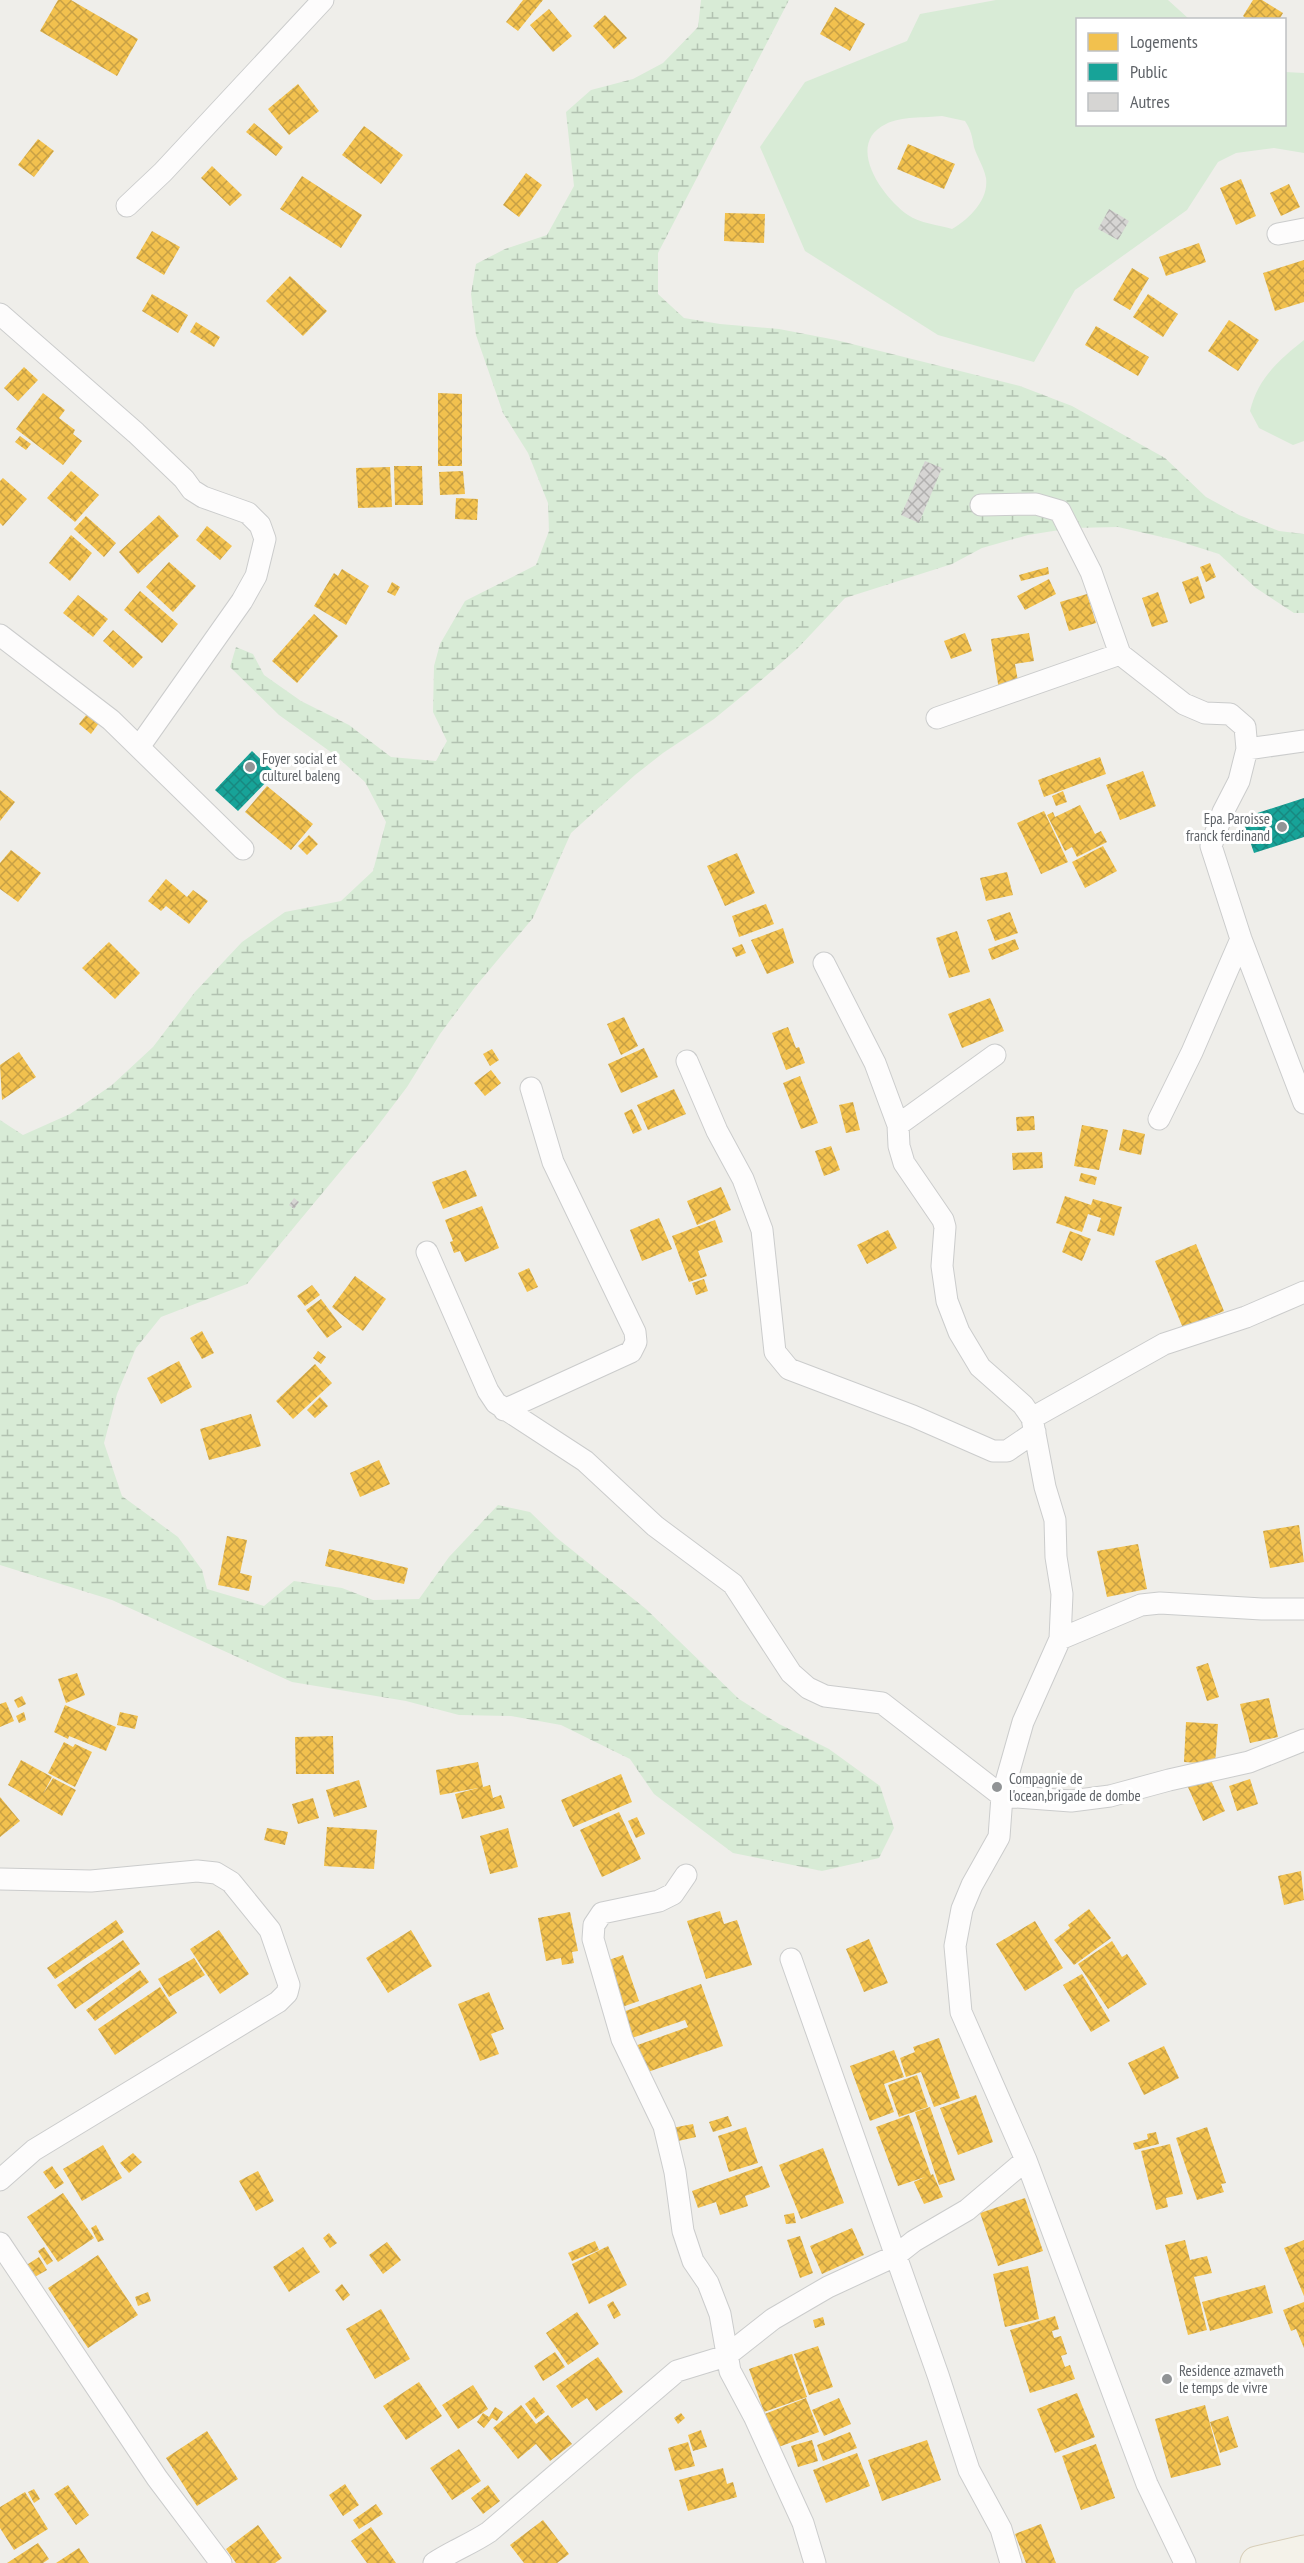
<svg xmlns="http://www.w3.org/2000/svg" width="1304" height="2563" viewBox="0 0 1304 2563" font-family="'PT Sans Narrow',sans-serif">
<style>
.grass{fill:#d8ebd6;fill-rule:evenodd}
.wetland{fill:url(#wetland-marsh)}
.homes{fill:url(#homes-cross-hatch)}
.public{fill:url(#public-cross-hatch)}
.building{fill:url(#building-cross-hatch)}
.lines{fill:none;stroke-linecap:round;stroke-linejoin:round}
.minor-casing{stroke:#cbcccc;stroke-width:23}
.primary-casing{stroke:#d7ceb8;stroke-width:35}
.minor{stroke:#fdfcfc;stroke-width:21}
.primary{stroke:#f4f2e9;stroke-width:33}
.poi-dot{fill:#919496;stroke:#fff;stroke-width:2}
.labels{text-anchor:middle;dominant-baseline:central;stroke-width:6;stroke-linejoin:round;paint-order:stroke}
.poi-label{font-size:15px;fill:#5f6368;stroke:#fff;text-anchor:start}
</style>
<defs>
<pattern id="wetland-marsh" width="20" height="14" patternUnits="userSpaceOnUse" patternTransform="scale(1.5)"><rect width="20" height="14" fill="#d8ebd6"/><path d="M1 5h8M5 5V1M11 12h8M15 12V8" fill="none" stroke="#b2c2b1"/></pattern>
<pattern id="homes-cross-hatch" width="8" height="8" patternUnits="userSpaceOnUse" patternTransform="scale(1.5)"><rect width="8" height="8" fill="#f2c14e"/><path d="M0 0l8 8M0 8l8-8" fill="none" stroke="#c7a045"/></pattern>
<pattern id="public-cross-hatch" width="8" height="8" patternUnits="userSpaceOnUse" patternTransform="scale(1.5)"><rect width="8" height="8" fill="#17a398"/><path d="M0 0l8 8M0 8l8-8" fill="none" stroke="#188880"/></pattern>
<pattern id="building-cross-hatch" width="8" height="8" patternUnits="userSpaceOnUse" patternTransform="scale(1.5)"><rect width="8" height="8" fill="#d6d5d3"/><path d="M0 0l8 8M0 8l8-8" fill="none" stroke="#b1b0af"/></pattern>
</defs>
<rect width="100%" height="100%" fill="#efeeea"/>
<!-- grass -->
<path class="grass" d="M996 0H1168L1189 19 1078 20V124H1284L1285 72 1304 73V153L1274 148 1236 153 1218 162 1187 210 1075 290 1034 362 938 335 805 251 760 147 805 82 907 41 920 14ZM942 116 965 121C971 130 972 136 974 147 977 157 984 167 986 178 989 200 969 219 952 229 939 225 919 223 908 215 883 198 844 144 886 124 901 116 925 118 942 116Z
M1304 340V441L1293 445 1259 428 1250 411C1258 378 1278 361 1304 340Z"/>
<!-- wetland -->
<path class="wetland" d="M701 0H789L658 253V294L684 318 720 324 779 329 836 340 1020 386 1072 406 1165 458 1206 497 1239 515 1279 531 1304 534V613H1294L1256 588 1219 554 1175 540 1118 527 1072 528 1028 535 982 548 952 564 845 598 797 649 758 683 714 719 663 753 635 775 571 833 533 918 475 987 440 1034 407 1087 373 1132 247 1284 161 1317 136 1348 117 1394 104 1443 122 1496 178 1537 202 1570 207 1589 264 1606 294 1581 342 1588 373 1600 419 1599 449 1557 498 1505 530 1512 557 1538 646 1609 739 1699 779 1724 829 1749 880 1786 894 1828 879 1858 822 1871 733 1853 654 1794 630 1759 561 1725 511 1716 459 1715 406 1701 292 1682 112 1600 0 1565V1120L23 1135 70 1114 112 1085 153 1047 195 992 242 942 285 912 341 901 373 871 386 822 365 782 335 755 279 715 230 667 236 647 253 654 264 675 301 701 349 725 391 757 436 761 447 741 433 712 434 666 440 644 465 601 536 565 549 531 548 503 528 453 503 413 476 335 471 294 476 264 505 249 547 235 574 186 566 112 591 90 633 79 663 63 698 27Z"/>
<!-- homes -->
<path class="homes" d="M58 0H71L138 39 117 76 40 31Z
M523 0H543L518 31 506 22Z
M1253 0H1262L1283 13 1279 20H1248L1243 16Z
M835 7 865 24 850 51 820 34Z
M549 9 572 36 553 52 530 25Z
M605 15 627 38 614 49 593 26Z
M298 84 319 111 289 135 268 109Z
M254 123 283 147 276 156 246 132Z
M364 126 403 155 381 184 342 155Z
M38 139 54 151 34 177 18 165Z
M908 144 955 164 944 189 897 169Z
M212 166 242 195 230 206 201 178Z
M526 173 542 185 519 217 503 205Z
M302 176 362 215 341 248 280 209Z
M1241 179 1256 216 1236 225 1220 188Z
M1289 184 1300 207 1281 216 1270 193Z
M725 213 765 214 764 243 724 241Z
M152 231 180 247 164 275 136 258Z
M1199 243 1206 262 1166 276 1159 257Z
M1304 260V302L1275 311 1263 273Z
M1132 268 1149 278 1130 310 1113 300Z
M290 276 327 311 303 336 266 301Z
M152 294 188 315 178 333 142 311Z
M1148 294 1178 314 1163 337 1133 317Z
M1229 320 1259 340 1238 371 1208 351Z
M196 322 220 337 214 347 190 332Z
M1096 326 1149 357 1138 376 1085 345Z
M24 367 38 380 18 401 4 388Z
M43 393 65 410 59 418 75 430 73 434 82 441 63 465 16 429Z
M438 393 462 394V466H438Z
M20 436 31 444 26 450 15 442Z
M394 466H422L423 505H395Z
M390 467 392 507 358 508 356 468Z
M71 471 99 495 75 522 47 498Z
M463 471 465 494 440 495 439 472Z
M3 478 27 499 3 526 0 523V481Z
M456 498 478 499 477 520 455 519Z
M159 515 179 536 138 574 119 552Z
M86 516 116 543 104 557 74 529Z
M207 526 232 546 220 560 196 540Z
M71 535 92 553 70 581 49 563Z
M169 562 196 586 173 612 146 587Z
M1210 563 1216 577 1206 582 1200 567Z
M1048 567 1049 574 1021 581 1019 575Z
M342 569 369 586 346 625 314 606 334 573 338 576Z
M1198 576 1205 598 1190 604 1182 582Z
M1049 579 1056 594 1025 610 1017 596Z
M392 582 400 587 395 596 387 592Z
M140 591 178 624 162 643 124 610Z
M1158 592 1168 622 1152 627 1142 598Z
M1087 594 1096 623 1069 631 1060 602Z
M78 595 108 619 93 637 63 613Z
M314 614 338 636 297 683 272 661Z
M113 630 143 657 133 668 103 641Z
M965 633 972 651 951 659 944 641Z
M1029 633 1034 661 1015 664 1019 687 999 690 991 639Z
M87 714 99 723 91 734 79 724Z
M1100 757 1106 774 1044 797 1038 780Z
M1143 771 1156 806 1120 820 1106 785Z
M267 786 313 824 291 850 245 812Z
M0 790 15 802 0 821Z
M1063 791 1067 802 1056 806 1052 796Z
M1080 805 1095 834 1101 831 1107 842 1077 857 1072 847 1065 851 1047 815 1053 812 1055 817Z
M1044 811 1068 862 1041 874 1017 823Z
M309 835 318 844 307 855 298 846Z
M1103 846 1117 871 1085 888 1072 862Z
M11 850 41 873 18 902 0 889V863Z
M737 853 755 893 725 906 707 866Z
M1007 872 1013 895 986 901 980 878Z
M166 879 187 897 193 890 208 901 189 924 166 906 161 911 148 901Z
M766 904 774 924 739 937 732 916Z
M1010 912 1018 933 995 941 987 920Z
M783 928 794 963 767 974 751 940Z
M957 931 970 972 949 978 936 938Z
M1015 939 1019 949 992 960 988 949Z
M109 942 140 973 115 999 82 968Z
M742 944 746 953 736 957 732 948Z
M990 998 1004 1031 962 1048 948 1014Z
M624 1017 638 1046 621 1055 607 1024Z
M788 1027 796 1048 799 1047 805 1063 786 1070 772 1033Z
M644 1048 658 1077 621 1093 608 1064Z
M492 1049 499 1060 490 1066 483 1054Z
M19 1052 36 1077 2 1100 0 1065Z
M491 1070 501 1083 485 1096 474 1083Z
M800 1076 818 1123 801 1129 783 1083Z
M674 1089 686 1114 648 1130 637 1105Z
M853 1102 860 1130 846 1133 839 1105Z
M632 1109 642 1130 633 1134 624 1113Z
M1034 1116 1035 1130 1017 1131 1016 1117Z
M1082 1125 1108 1130 1099 1170 1074 1166Z
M1123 1129 1145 1134 1141 1155 1119 1150Z
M831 1146 840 1170 824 1176 815 1151Z
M1042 1152 1043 1168 1013 1170 1012 1153Z
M466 1170 477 1196 443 1209 432 1182Z
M1081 1173 1097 1177 1095 1185 1079 1181Z
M721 1187 731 1210 697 1225 687 1201Z
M1065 1196 1091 1205 1093 1199 1122 1207 1114 1236 1097 1231 1101 1218 1088 1214 1082 1232 1056 1223Z
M482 1206 499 1248 465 1262 460 1251 454 1253 450 1242 453 1241 445 1220Z
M659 1218 672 1249 642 1261 630 1230Z
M715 1220 723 1242 698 1251 707 1276 689 1282 672 1236Z
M888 1230 897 1248 867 1264 857 1245Z
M1070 1231 1091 1239 1082 1261 1062 1252Z
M1196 1244 1224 1311 1183 1328 1155 1261Z
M529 1268 538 1287 527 1292 518 1273Z
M355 1276 386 1299 363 1331 332 1307Z
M704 1279 708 1291 696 1295 692 1283Z
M312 1285 320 1295 305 1306 297 1296Z
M321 1299 342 1327 327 1338 306 1310Z
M202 1331 214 1353 202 1359 190 1338Z
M318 1351 326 1357 321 1364 313 1358Z
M179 1361 192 1387 161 1404 147 1378Z
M315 1364 332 1383 293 1419 276 1401Z
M320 1397 328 1406 315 1418 307 1410Z
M251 1414 261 1446 209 1460 200 1429Z
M379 1460 390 1484 360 1497 350 1473Z
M1299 1525 1304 1562 1270 1568 1263 1531Z
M227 1536 247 1540 240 1573 252 1576 249 1591 218 1585Z
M1138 1544 1147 1589 1107 1597 1097 1551Z
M329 1549 408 1568 404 1584 325 1566Z
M1208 1663 1219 1697 1207 1701 1196 1667Z
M77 1673 85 1695 66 1703 58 1679Z
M22 1696 26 1704 18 1708 14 1700Z
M1269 1698 1278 1737 1250 1743 1240 1704Z
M6 1702 14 1721 0 1727V1704Z
M65 1705 116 1727 106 1751 69 1736 68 1739 54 1732Z
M24 1712 26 1720 19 1723 16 1716Z
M120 1712 138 1716 135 1729 117 1725Z
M1186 1722 1218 1724 1215 1764 1184 1762Z
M333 1736 334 1774H296L295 1737Z
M64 1742 73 1747 75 1744 92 1752 75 1787 48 1773Z
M21 1760 52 1777 43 1794 53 1778 76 1790 62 1816 8 1785Z
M478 1762 483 1787 490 1785 493 1798 501 1795 505 1808 462 1819 455 1794 478 1788 440 1795 436 1770Z
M621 1774 632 1802 573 1827 561 1800Z
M1209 1776 1225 1811 1203 1821 1187 1785Z
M1250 1779 1258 1804 1237 1811 1229 1786Z
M359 1780 367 1807 334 1817 326 1790Z
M0 1797 20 1821 0 1837Z
M313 1798 319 1818 298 1824 292 1804Z
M619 1812 641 1859 602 1877 580 1830Z
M637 1817 645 1834 636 1838 628 1821Z
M327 1827 377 1830 374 1869 324 1866Z
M267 1828 288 1832 285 1845 264 1840Z
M508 1828 518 1867 490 1874 480 1836Z
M1301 1871 1304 1900 1284 1905 1278 1876Z
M1089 1909 1111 1938 1074 1965 1054 1940 1070 1928 1068 1925Z
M720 1911 724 1924 737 1920 752 1965 706 1979 687 1921Z
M570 1912 578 1951 572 1952 574 1963 562 1965 561 1958 546 1961 538 1918Z
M116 1920 124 1932 55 1979 47 1968Z
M1035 1921 1063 1968 1025 1991 996 1944Z
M219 1930 249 1974 220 1994 190 1949Z
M411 1930 432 1966 388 1993 366 1958Z
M869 1939 888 1983 864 1992 846 1949Z
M123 1940 140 1964 75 2009 57 1985Z
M1112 1941 1122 1957 1127 1954 1147 1984 1108 2009 1078 1964Z
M623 1955 639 2001 622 2007 606 1961Z
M194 1958 205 1975 169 1997 158 1979Z
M140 1970 149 1982 95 2021 86 2010Z
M1082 1974 1110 2021 1091 2032 1063 1985Z
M701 1984 723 2046 642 2074 632 2047 688 2027 685 2020 629 2039 620 2013Z
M160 1987 177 2013 115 2055 98 2029Z
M489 1992 504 2029 491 2034 499 2054 480 2061 458 2004Z
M939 2038 960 2098 934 2107 921 2072 906 2077 900 2058 915 2052 913 2047Z
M1164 2046 1179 2078 1144 2095 1128 2063Z
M894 2050 904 2077 884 2084 894 2112 870 2121 850 2066Z
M917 2075 928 2107 899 2117 888 2085Z
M976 2095 993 2142 958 2155 940 2108Z
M930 2107 955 2180 939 2185 915 2112Z
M909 2115 931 2175 933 2174 943 2197 924 2204 914 2182 925 2177 898 2186 876 2127Z
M728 2116 732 2126 713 2132 709 2122Z
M693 2124 696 2137 674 2142 672 2128Z
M746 2127 758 2163 729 2172 718 2136Z
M1207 2127 1226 2183 1221 2184 1224 2192 1197 2200 1176 2138Z
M1156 2132 1159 2144 1135 2150 1133 2143 1148 2139 1147 2134Z
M1170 2144 1183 2194 1166 2198 1168 2207 1156 2210 1141 2151Z
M103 2145 122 2178 82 2201 63 2169Z
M823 2148 844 2203 801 2219 779 2165Z
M133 2153 142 2162 129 2173 120 2163Z
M52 2166 64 2183 55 2189 43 2172Z
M762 2166 770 2187 745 2196 748 2206 720 2215 716 2202 698 2208 692 2191Z
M258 2171 274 2201 256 2211 239 2181Z
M63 2193 94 2238 58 2262 27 2217Z
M1025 2198 1043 2251 998 2266 980 2213Z
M794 2213 796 2223 786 2224 784 2215Z
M96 2225 104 2240 98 2242 91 2228Z
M852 2228 864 2255 822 2274 810 2246Z
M329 2233 337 2243 330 2248 323 2238Z
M800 2236 813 2273 800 2278 787 2240Z
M1185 2240 1190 2260 1207 2256 1212 2273 1194 2277 1207 2330 1188 2335 1165 2245Z
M1304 2240V2296L1284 2248Z
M595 2241 599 2250 572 2261 568 2253Z
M387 2242 401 2260 383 2274 369 2255Z
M608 2246 627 2285 589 2304 572 2264Z
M44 2247 53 2261 47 2265 38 2251Z
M303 2247 320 2272 289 2292 273 2267Z
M98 2255 138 2315 88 2348 48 2288Z
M39 2257 47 2270 33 2278 25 2266Z
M1028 2266 1039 2319 1005 2327 993 2274Z
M342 2284 350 2295 343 2301 335 2290Z
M1265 2285 1273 2313 1210 2331 1202 2302Z
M148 2292 151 2301 138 2306 135 2297Z
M613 2301 621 2315 614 2319 607 2305Z
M1304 2302V2348L1296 2329 1291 2331 1283 2310Z
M381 2309 410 2359 375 2379 346 2329Z
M577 2312 599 2344 568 2365 546 2333Z
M1055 2316 1059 2329 1052 2331 1054 2338 1061 2336 1067 2354 1061 2356 1065 2367 1070 2365 1075 2379 1030 2393 1010 2330Z
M823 2317 825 2325 815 2328 813 2320Z
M818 2346 833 2387 809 2395 794 2354Z
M555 2352 565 2367 543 2381 534 2366Z
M792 2354 807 2397 764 2412 749 2369Z
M598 2357 623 2392 596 2411 587 2398 572 2408 556 2386Z
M419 2382 442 2416 406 2440 383 2406Z
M473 2385 488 2409 458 2429 442 2405Z
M1077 2393 1095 2437 1055 2453 1037 2409Z
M534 2397 545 2412 536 2419 525 2404Z
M806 2398 819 2432 776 2448 762 2415Z
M839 2398 851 2424 824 2436 812 2410Z
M521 2405 536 2424 548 2415 572 2444 550 2461 536 2444 518 2459 493 2428Z
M1205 2405 1221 2465 1171 2478 1155 2419Z
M495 2407 503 2412 497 2421 492 2418 484 2428 477 2422 483 2413 489 2417Z
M681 2413 685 2418 678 2424 674 2418Z
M1228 2416 1238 2447 1220 2453 1210 2422Z
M701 2430 707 2447 693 2451 688 2435Z
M207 2431 238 2479 197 2506 166 2458Z
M850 2432 857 2448 823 2461 817 2445Z
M812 2440 818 2461 798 2467 791 2446Z
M927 2440 941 2480 882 2501 868 2460Z
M688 2442 695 2466 675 2471 668 2448Z
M1096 2444 1115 2498 1081 2510 1062 2456Z
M459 2449 481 2481 452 2500 430 2468Z
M857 2453 870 2486 826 2503 813 2470Z
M723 2468 727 2484 733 2482 737 2497 688 2511 679 2480Z
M345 2484 359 2505 343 2516 329 2495Z
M68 2485 89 2515 76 2525 54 2494Z
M488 2485 500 2501 483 2514 471 2498Z
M34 2489 40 2499 34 2503 28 2492Z
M25 2492 48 2529 14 2550 0 2528V2507Z
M376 2504 383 2514 359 2529 353 2520Z
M543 2520 569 2554 557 2563H524L510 2545Z
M1041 2524 1056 2563H1026L1015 2534Z
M258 2525 282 2558 275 2563H236L226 2549Z
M371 2527 396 2563H367L351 2541Z
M38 2543 49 2559 43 2563H7Z
M79 2548 89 2563H56Z"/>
<!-- public -->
<path class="public" d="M252 751 275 773 238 811 215 790Z
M1304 798V837L1254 853 1242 818Z"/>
<!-- building -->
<path class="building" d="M1109 209 1129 221 1118 240 1098 229Z
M925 461 942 468 919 523 901 515Z
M294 1198 299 1202 294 1209 289 1205Z"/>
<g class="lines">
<!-- minor casing -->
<g class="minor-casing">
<path id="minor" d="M127 206 163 172 323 0
M1278 234 1304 229
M0 314 136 433 184 479 192 490 203 497 248 513 260 525 265 539 256 576 242 601 139 747
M981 505 1036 504 1060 511 1091 572 1120 654 1184 704 1205 713 1230 714 1245 727 1247 749 1239 781 1223 812 1211 846 1241 939 1304 1103
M0 635 111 720 243 849
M937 718 1120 654
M1247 749 1304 741
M824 963 875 1063 898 1125 899 1146 904 1163 943 1220 945 1227 942 1266 947 1301 959 1332 980 1367 1023 1405 1032 1418 1045 1487 1055 1520 1056 1557 1062 1594 1060 1639 1023 1722 1002 1796 999 1837 972 1885 962 1909 955 1946 961 2012 1026 2160 1147 2484 1185 2563
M687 1061 717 1131 743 1179 762 1230 775 1352 789 1369 913 1416 993 1451H1007L1035 1432
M1159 1119 1192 1052 1241 939
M898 1125 995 1055
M427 1252 488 1391 496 1403 585 1461 655 1526 733 1584 791 1673 808 1688 825 1696 882 1703 1002 1796 1071 1801 1110 1796 1169 1780 1249 1762 1304 1740
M504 1410 631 1352 636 1342 635 1332 553 1162 531 1088
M1032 1418 1164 1344 1246 1317 1304 1292
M1060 1639 1141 1605 1160 1603 1262 1609H1304
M686 1875 673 1894 659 1901 602 1913 594 1925 593 1939 622 2039 664 2126 675 2172 683 2231 693 2261 708 2283 720 2314 730 2371 754 2416 803 2523 815 2563
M0 1879 91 1881 197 1871 216 1873 231 1882 270 1930 289 1985 287 1993 278 2002 34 2150 0 2180
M791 1959 938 2375 969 2470 1001 2529 1011 2563
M0 2243 157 2478 221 2563
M434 2563C452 2551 471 2544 489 2532L677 2371 726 2356 773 2319 828 2287 895 2256 914 2241 967 2210 1026 2160"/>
</g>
<!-- primary casing -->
<g class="primary-casing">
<path id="primary" d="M1257 2563 1304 2552"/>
</g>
<!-- minor -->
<use href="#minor" class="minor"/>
<!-- primary -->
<use href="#primary" class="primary"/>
</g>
<!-- markers -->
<g class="poi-dot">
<circle cx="250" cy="767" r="6"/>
<circle cx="1282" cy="827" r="6"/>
<circle cx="997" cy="1787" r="6"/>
<circle cx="1167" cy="2379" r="6"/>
</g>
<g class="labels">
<!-- poi labels -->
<g class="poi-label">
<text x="262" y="758">Foyer social et<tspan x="262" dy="17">culturel baleng</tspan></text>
<text x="1270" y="818" text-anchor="end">Epa. Paroisse<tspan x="1270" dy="17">franck ferdinand</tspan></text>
<text x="1009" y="1778">Compagnie de<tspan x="1009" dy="17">l'ocean,brigade de dombe</tspan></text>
<text x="1179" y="2370">Residence azmaveth<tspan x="1179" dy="17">le temps de vivre</tspan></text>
</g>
</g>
<!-- legend -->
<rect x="1076" y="18" width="210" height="108" fill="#ffffff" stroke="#bfc1c3" stroke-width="1.5"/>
<rect x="1088" y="33" width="30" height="18" fill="#f2c14e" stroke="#bfc1c3" stroke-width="1.5"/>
<text x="1130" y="48" font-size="18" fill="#5f6368">Logements</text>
<rect x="1088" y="63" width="30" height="18" fill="#17a398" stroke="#bfc1c3" stroke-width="1.5"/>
<text x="1130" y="78" font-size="18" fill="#5f6368">Public</text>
<rect x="1088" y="93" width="30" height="18" fill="#d6d5d3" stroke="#bfc1c3" stroke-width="1.5"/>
<text x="1130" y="108" font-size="18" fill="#5f6368">Autres</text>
</svg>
